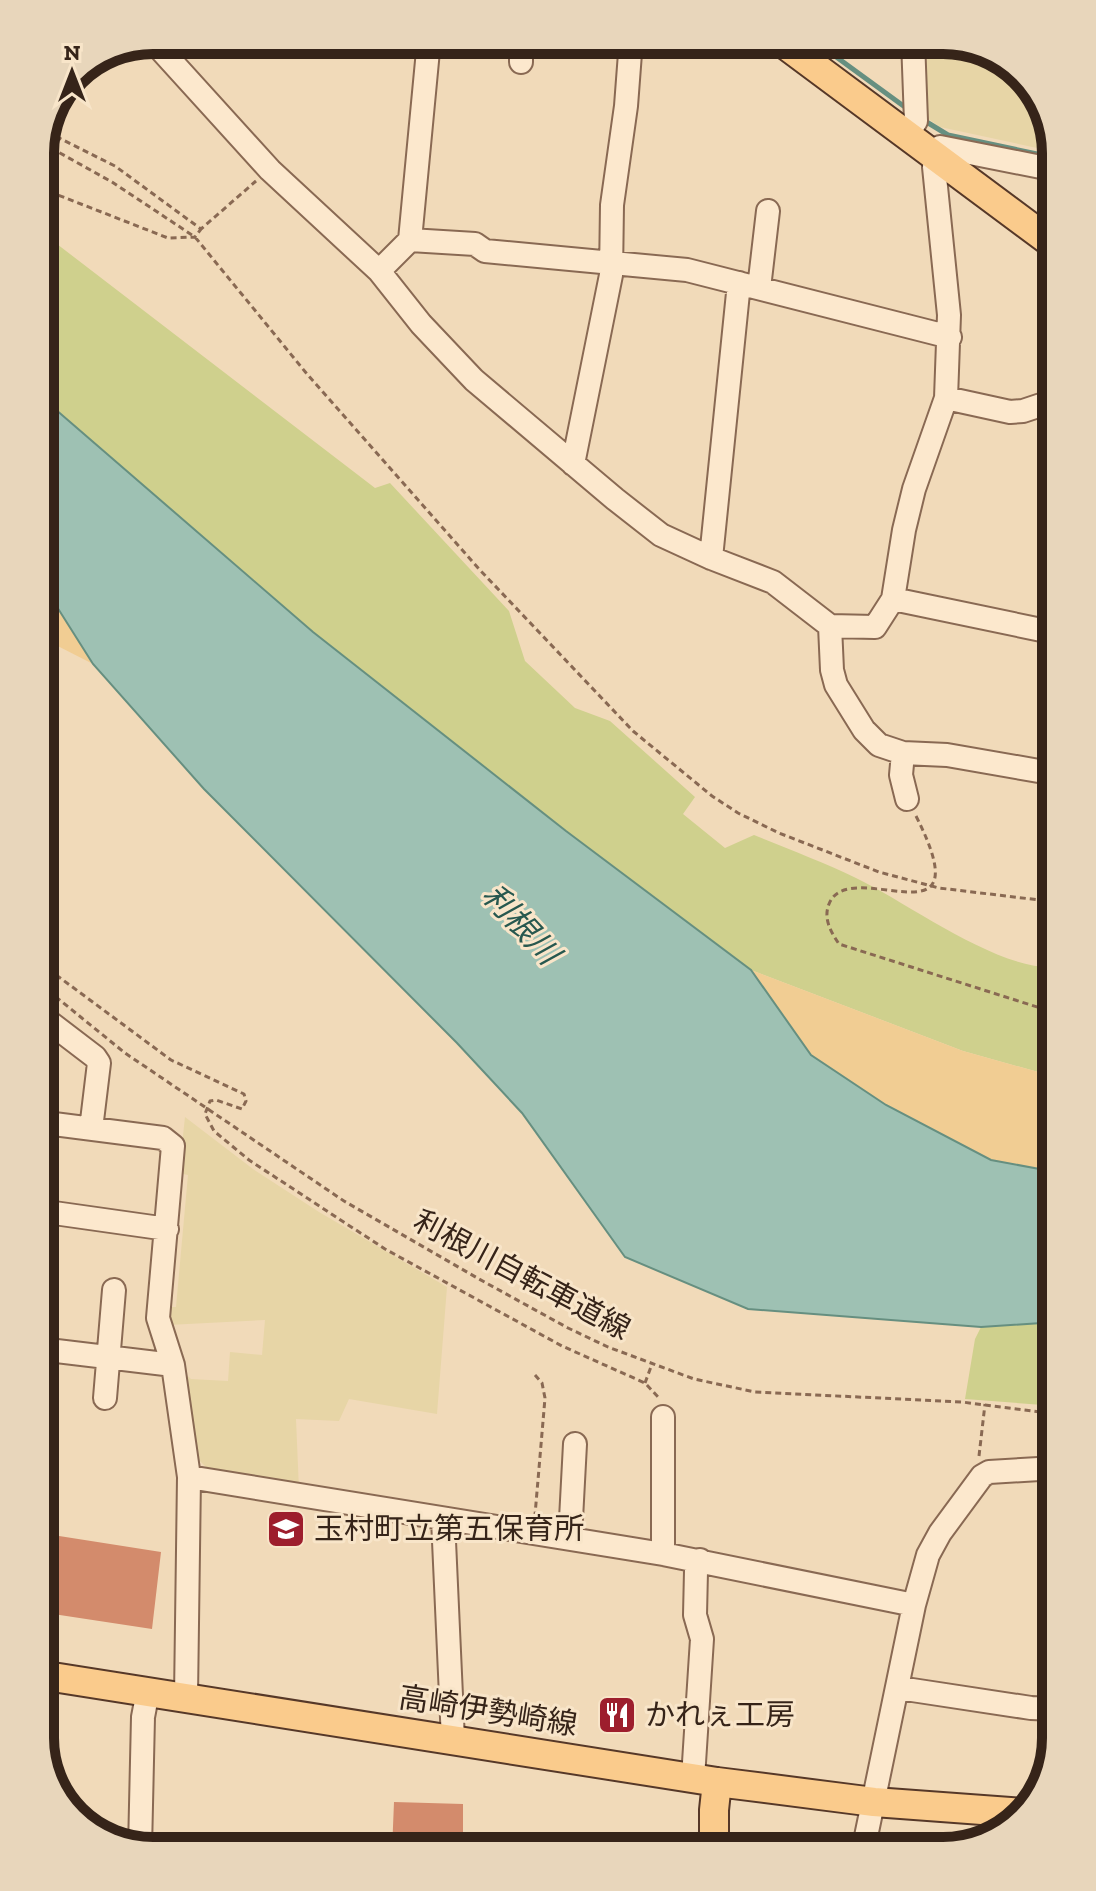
<svg xmlns="http://www.w3.org/2000/svg" width="1096" height="1891" viewBox="0 0 1096 1891" font-family="'Zilla Slab','Noto Sans JP',serif">
<style>
.farmland{fill:#e7d5a6}
.green{fill:#cfd08d}
.sand{fill:#f1cd93}
.water{fill:#9ec1b3;stroke:#668f80;stroke-width:2}
.lines{fill:none;stroke-linecap:round;stroke-linejoin:round}
.stream{stroke:#668f80;stroke-width:5}
.building{fill:#d38b6c}
.minor-casing{stroke:#896953;stroke-width:26}
.major-casing{stroke:#563828;stroke-width:32}
.path{stroke:#896953;stroke-width:3;stroke-dasharray:6 4;stroke-linecap:butt}
.minor{stroke:#fce8cd;stroke-width:22}
.major{stroke:#facb8c;stroke-width:28}
.labels{text-anchor:middle;dominant-baseline:central;stroke-width:6;stroke-linejoin:round;paint-order:stroke}
.street-label{font-size:30px;fill:#362419;stroke:#f8e5c9}
.poi-label{font-size:30px;fill:#362419;stroke:#f8e5c9;text-anchor:start}
.water-label{font-size:32px;font-style:italic;fill:#27584f;stroke:#f8e5c9}
.rim{fill:none;stroke:#362419;stroke-width:10}
</style>
<rect width="100%" height="100%" fill="#f1dab9"/>
<!-- farmland -->
<path class="farmland" d="M918 40H951L1006 59 1045 103 1056 152 940 127 920 113Z
M185 1117 253 1169 319 1212 447 1287 437 1414 349 1399 339 1421 296 1419 299 1490 209 1470 199 1460 194 1444 182 1371 191 1379 228 1381 230 1352 262 1355 265 1320 168 1325 166 1307H176L188 1175 179 1173Z"/>
<!-- green -->
<path class="green" d="M40 231 375 488 390 483 509 611 525 661 575 708 610 721 695 797 683 814 725 848 754 835C788 849 823 862 856 878 910 904 998 971 1056 967V1077L963 1051 751 970 566 831 313 632 40 396Z
M1056 1322V1406L965 1399 975 1339 981 1327Z"/>
<!-- sand -->
<path class="sand" d="M40 580 93 664 40 637Z
M751 970 963 1051 1056 1077V1172L991 1160 886 1105 811 1055Z"/>
<!-- water -->
<path class="water" d="M40 396 313 632 566 831 751 970 811 1055 886 1105 991 1160 1056 1172V1322L981 1327 748 1309 625 1257 522 1113 457 1043 204 789 93 664 40 580Z"/>
<g class="lines">
<!-- stream -->
<path class="stream" d="M813 40 909 110
M925 121 948 135 1056 158"/>
</g>
<!-- building -->
<path class="building" d="M40 1533 161 1552 152 1629 40 1612Z
M394 1802 463 1804V1851H392Z
M649 1836H685V1851H649Z"/>
<g class="lines">
<!-- minor casing -->
<g class="minor-casing">
<path id="minor" d="M152 40 270 170 379 271 421 324 474 380 615 499 661 535 711 558 773 582 830 626 875 627 893 599 904 530 914 489 946 398 949 315 934 167 940 147 1056 170
M521 40V62
M907 135 916 121 913 40
M410 240 475 244 485 251 687 270 950 337
M379 271 410 240 429 40
M759 288 768 211
M946 398 1010 412 1023 411 1056 400
M573 464 611 275 612 205 626 106 631 40
M711 558 739 283
M893 599 1056 633
M830 626 832 670 836 685 864 730 879 745 903 753 947 755 1056 774
M903 753 901 775 907 799
M40 1015 95 1057 99 1063 91 1129
M40 1119 46 1123 163 1138 173 1146 158 1318 173 1365 189 1477 186 1697
M40 1211 167 1229
M40 1349 173 1365
M105 1398 114 1290
M189 1477 663 1554 914 1605
M443 1519 453 1740
M570 1538 575 1444
M663 1554V1417
M899 1688 1031 1708 1056 1709
M693 1778 702 1639 695 1615 696 1571 700 1560
M140 1849 143 1717 148 1691
M863 1851 914 1605 928 1555 940 1533 982 1476 989 1472 1056 1468"/>
</g>
<!-- major casing -->
<g class="major-casing">
<path id="major" d="M779 40 1056 246
M40 1675 717 1782 874 1802 1023 1813
M714 1851V1810L717 1782"/>
</g>
<!-- path -->
<path class="path" d="M47 132 115 166 201 229 256 181
M42 143 112 182 195 237 307 374 479 569 633 731 712 796 738 813 779 833 879 872 939 888 1056 902
M40 188 168 238 195 237 201 229
M916 816C985 952 849 853 829 904 823 919 831 932 839 944L1056 1013
M40 963 171 1060 244 1094 246 1101 242 1109 216 1100 210 1101 205 1114 214 1131 249 1160 385 1249 562 1346 645 1383 659 1398
M40 984 125 1053 344 1201 479 1279 568 1328 608 1347 694 1379 755 1392 962 1402 1056 1414
M535 1375 542 1383 545 1398 535 1515
M645 1383 652 1364
M979 1456 985 1404"/>
<!-- minor -->
<use href="#minor" class="minor"/>
<!-- major -->
<use href="#major" class="major"/>
</g>
<!-- icons -->
<defs>
<g id="school-square" transform="scale(2)"><rect x="-9" y="-9" width="18" height="18" rx="4" fill="#9d1e2d" stroke="#f8e5c9"/><path d="M0-5L7-2L0 1L-7-2ZM-4 1L0 2.5L4 1V4Q0 6-4 4Z" fill="#fff"/></g>
<g id="restaurant-square" transform="scale(2)"><rect x="-9" y="-9" width="18" height="18" rx="4" fill="#9d1e2d" stroke="#f8e5c9"/><path d="M-5-6h1v4h1v-4h1v4h1v-4h1v5L-1.5 .5V6h-2V.5L-5-1ZM5-6V6H3V1.5H1.5Q1.5-4 5-6Z" fill="#fff"/></g>
</defs>
<g fill-rule="evenodd">
<use href="#school-square" x="286" y="1529"/>
<use href="#restaurant-square" x="617" y="1715"/>
</g>
<g class="labels">
<!-- street labels -->
<g class="street-label">
<text transform="translate(522 1275) rotate(28)">利根川自転車道線</text>
<text transform="translate(488 1711) rotate(9)">高崎伊勢崎線</text>
</g>
<!-- poi labels -->
<g class="poi-label">
<text x="314" y="1529">玉村町立第五保育所</text>
<text x="645" y="1715">かれぇ工房</text>
</g>
<!-- water labels -->
<g class="water-label">
<text transform="translate(521 924) rotate(47)">利根川</text>
</g>
</g>
<!-- crop -->
<path d="M0 0H1096V1891H0ZM153 54H943A99 99 0 0 1 1042 153V1738A99 99 0 0 1 943 1837H153A99 99 0 0 1 54 1738V153A99 99 0 0 1 153 54Z" fill="#e8d6bb" fill-rule="evenodd"/>
<path class="rim" d="M153 54H943A99 99 0 0 1 1042 153V1738A99 99 0 0 1 943 1837H153A99 99 0 0 1 54 1738V153A99 99 0 0 1 153 54Z"/>
<!-- north arrow -->
<g transform="translate(72 72)" stroke="#f8e5c9" stroke-width="6" paint-order="stroke">
<path d="M0-6L14 30L0 20L-14 30Z" fill="#362419"/>
<text y="-12" font-size="22" font-weight="bold" text-anchor="middle" fill="#362419">N</text>
</g>
</svg>
